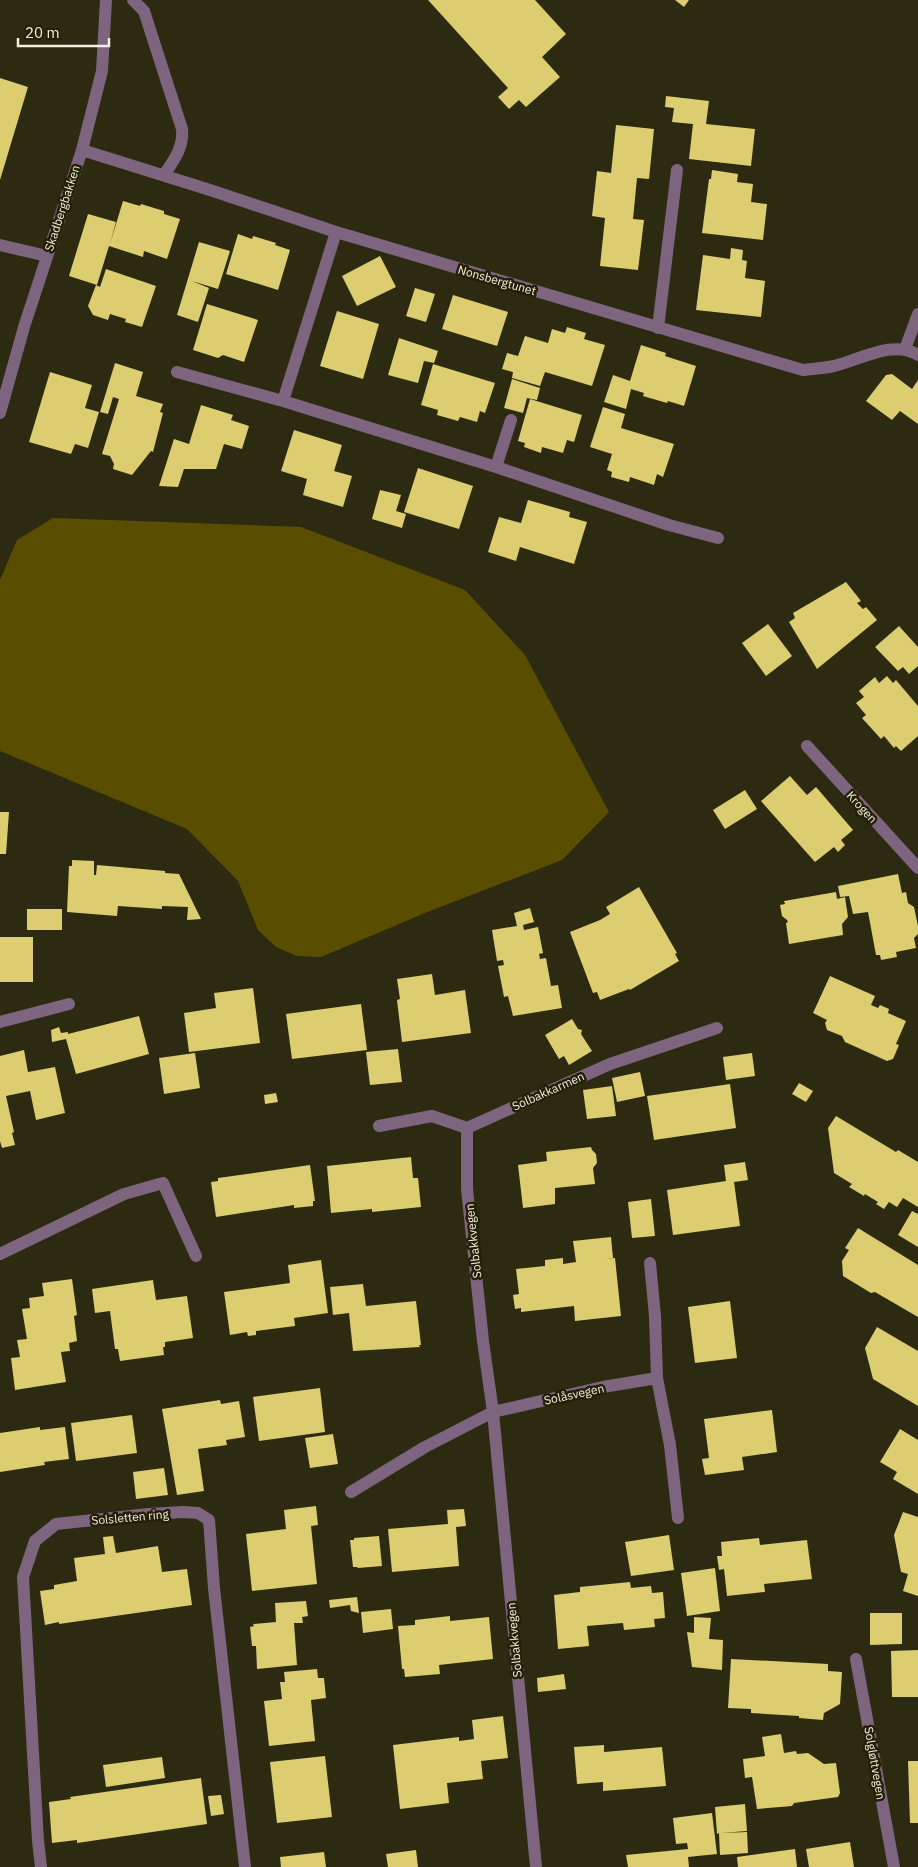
<svg xmlns="http://www.w3.org/2000/svg" width="918" height="1867" viewBox="0 0 918 1867" font-family="'IBM Plex Sans',sans-serif">
<style>
.green{fill:#594e00}
.building{fill:#dccd70}
.lines{fill:none;stroke-linecap:round;stroke-linejoin:round}
.service{stroke:#7d6580;stroke-width:12}
.minor{stroke:#7d6580;stroke-width:12}
.labels{text-anchor:middle;dominant-baseline:central;stroke-width:5;stroke-linejoin:round;paint-order:stroke}
.street-label{font-size:12px;fill:#f1efe0;stroke:#242008}
</style>
<rect width="100%" height="100%" fill="#2d2a12"/>
<!-- green -->
<path class="green" d="M53 518 301 527 465 590 525 655 609 812 562 860 425 913 321 957 297 956 276 947 258 930 238 881 187 829 0 751V580L17 540Z"/>
<!-- building -->
<path class="building" d="M428 0H535L566 34 542 57 560 77 526 107 519 100 509 109 498 97 508 88Z
M675 0H689L684 7Z
M0 78 28 87 0 180Z
M666 96 709 101 706 124 755 129 751 166 689 159 693 124 672 122 674 108 665 107Z
M616 125 654 129 649 179 637 178 633 219 644 220 638 270 600 266 605 218 592 216 597 171 611 173Z
M712 170 738 174 737 182 753 184 751 202 767 204 763 240 702 233 709 179H711Z
M123 201 140 206 141 204 164 211V214L180 219 167 259 144 251 143 257 109 246 97 285 69 276 88 214 116 222 110 244Z
M238 234 252 239 253 236 276 243 275 245 290 250 278 290 226 274Z
M199 242 230 251 218 289 192 281 209 288 198 322 177 315Z
M731 248 743 250 742 260 747 261 745 278 765 281 761 317 696 310 703 255 730 259Z
M380 256 396 287 357 306 342 276Z
M106 269 156 286 142 327 125 322 126 319 110 314 108 320 93 315 88 306 96 285 100 287Z
M415 288 435 294 426 322 406 316Z
M453 295 508 312 497 346 442 329Z
M207 304 258 320 244 362 223 355 218 358 193 350Z
M337 311 379 324 363 379 320 366Z
M567 327 586 333 584 339 605 345 592 386 545 372 540 386 512 378 513 372 502 369 507 353 518 356 525 336 548 343 552 329 565 333Z
M399 338 438 351 434 363 424 361 418 383 388 375Z
M641 345 666 353 665 356 696 366 684 406 668 401 667 403 643 396 644 393 631 389 626 409 604 402 613 375 630 381Z
M115 363 143 372 136 396 163 404 160 412 163 413 153 452 151 451 132 475 113 469 114 464 110 456 102 454 119 399 113 397 108 414 100 412Z
M433 364 495 383 485 413 480 411 477 422 460 417 458 421 437 415 438 410 421 405Z
M50 372 92 385 85 408 99 412 88 448 75 444 71 454 29 442Z
M892 374 912 389 918 380V424L900 411 892 420 866 401 886 375Z
M512 379 540 388 537 400 527 398 523 413 504 408Z
M530 399 582 415 574 442 567 440 563 453 542 447 541 453 524 447 525 443 518 441Z
M201 405 233 415 231 420 249 426 242 449 224 444 216 469H184L178 487 159 486 174 439 189 444Z
M603 407 625 414 621 428 674 444 663 477 657 474 654 485 630 477 629 482 611 477 612 472 607 470 612 454 590 447Z
M294 430 342 445 334 471 352 476 343 507 303 495 307 479 281 471Z
M418 468 473 486 459 529 404 512Z
M380 490 401 495 396 511 406 514 402 528 372 519Z
M528 500 570 512 569 517 587 522 574 564 520 547 516 561 488 552 499 517 521 523Z
M846 582 861 601 857 603 863 609 866 607 877 620 817 669 789 622 795 618 793 613Z
M768 624 792 656 766 676 742 643Z
M899 626 918 647V666L909 674 903 667 898 671 875 647Z
M887 676 893 683 896 680 918 706V736L901 751 896 746 894 748 884 736 881 739 862 718 866 715 856 703 864 697 859 691 875 677 879 683Z
M790 776 807 795 816 787 853 830 841 840 845 845 838 852 834 847 815 862 761 801Z
M745 790 757 809 725 829 713 810Z
M0 812H9L6 854H0Z
M72 860 94 861V875H96L97 865 165 871V873L179 874 201 919 187 920 188 907 162 906V909L118 906 117 916 67 912 69 866H72Z
M898 874 902 893 906 892 908 903 914 907 918 926V934L914 938 916 948 896 952 897 957 881 960 880 955H876L868 912 853 914 849 896 840 897 838 886Z
M639 887 677 953 675 954 679 961 630 990 629 989 600 1000 597 992 593 993 570 932 600 920 610 914 606 907Z
M836 892 837 899 845 897 848 917 842 924 843 935 789 944 786 923 788 922 787 920 782 916 780 905 785 904 784 901Z
M530 908 534 922 523 925 524 930 538 927 543 953 539 954 540 959 546 958 551 986 558 985 562 1008 513 1016 508 996 504 997 498 966 504 965 503 960 497 961 492 930 517 926 514 913Z
M27 909H62V930H27Z
M0 937H33V982H0Z
M432 974 435 995 465 990 471 1033 402 1042 397 1000 400 999 397 979Z
M830 976 875 996 871 1005 878 1008 880 1005 889 1009 888 1013 906 1021 896 1044 899 1045 893 1059 887 1061 845 1042 842 1036 827 1030 825 1023 827 1020 813 1013Z
M253 988 260 1043 189 1052 184 1013 216 1008 214 993Z
M361 1004 367 1050 292 1059 286 1014Z
M139 1016 149 1054 76 1074 66 1039 52 1042 51 1030 59 1027 61 1033 68 1032V1034Z
M572 1019 578 1029 582 1030 581 1034 592 1051 569 1065 564 1056 559 1059 545 1035Z
M398 1049 402 1082 370 1085 366 1052Z
M24 1050 28 1072 55 1067 65 1113 36 1120 30 1091 6 1096 14 1132 12 1133 15 1145 2 1148 0 1141V1056Z
M195 1053 200 1088 164 1094 159 1058Z
M752 1053 755 1076 726 1080 723 1057Z
M640 1072 645 1096 617 1102 612 1078Z
M799 1083 813 1091 806 1102 792 1094Z
M730 1084 736 1128 654 1140 647 1096Z
M612 1086 616 1116 587 1119 583 1090Z
M276 1093 278 1102 265 1104 264 1095Z
M836 1116 896 1152 898 1150 918 1162V1207L903 1198 897 1207 889 1202 884 1209 876 1204 878 1202 865 1194 864 1196 849 1187 852 1184 834 1173 828 1128Z
M591 1147 592 1150 596 1154 597 1163 593 1168 595 1184 555 1188V1204L523 1208 518 1165 547 1161 546 1152Z
M411 1157 413 1178H418L421 1207 372 1212V1209L331 1213 327 1166Z
M745 1162 748 1180 734 1182 740 1226 673 1235 667 1190 726 1181 724 1165Z
M310 1165 315 1201H313V1206L294 1208V1205L216 1217 211 1182 218 1181V1178Z
M651 1199 655 1236 632 1238 628 1202Z
M912 1211 918 1214V1247L898 1235Z
M858 1228 918 1265V1317L875 1292 871 1293 843 1276 842 1261 849 1250 845 1248Z
M611 1237 613 1258 605 1259 615 1258 621 1316 575 1321 574 1306 521 1312V1308L515 1309 513 1295 519 1294 516 1269 545 1266V1260L563 1258V1264L576 1262 573 1241Z
M321 1260 328 1313 294 1318 295 1326 256 1331V1335L248 1336 247 1332 230 1335 224 1292 290 1283 288 1265Z
M72 1279 77 1315 74 1316 77 1341 69 1343 70 1351 61 1352 66 1382 15 1390 11 1358 20 1357 17 1340 27 1339 22 1309 30 1308 29 1298 44 1296 42 1283Z
M153 1280 156 1300 187 1296 193 1338 165 1342V1347H163L164 1355 120 1361 118 1349H115L110 1311 95 1313 92 1289Z
M363 1284 366 1306 416 1301 421 1345H419L420 1347 353 1351 349 1313 333 1315 330 1287Z
M730 1301 737 1358 695 1363 688 1307Z
M877 1327 918 1351V1406L873 1379 865 1348Z
M320 1388 325 1432 259 1441 253 1397Z
M220 1400 221 1404 239 1401 245 1437 226 1440 227 1445 198 1449 204 1491 177 1495 162 1409Z
M772 1410 777 1452 742 1457 744 1470 705 1475 702 1459 709 1458 704 1419Z
M132 1415 137 1453 76 1461 71 1423Z
M40 1427V1430L65 1427 69 1459 44 1462 45 1465 0 1472V1433Z
M900 1429 918 1440V1494L893 1479 897 1472 880 1462Z
M333 1434 338 1464 310 1468 305 1438Z
M164 1468 168 1495 136 1499 133 1472Z
M316 1506 318 1525 311 1526 317 1584 252 1591 246 1534 286 1529 284 1510Z
M464 1509 466 1526 456 1527 459 1566 392 1572 388 1529 448 1524 447 1510Z
M903 1512 918 1517V1596L903 1591 908 1574 901 1572 894 1535Z
M669 1535 674 1570 631 1576 625 1542Z
M113 1536 116 1553 158 1546 162 1572 187 1569 192 1605 59 1624V1622L45 1625 40 1591 54 1589V1585L77 1581 74 1558 105 1554 103 1537Z
M379 1536 382 1566 358 1568 357 1567H353L350 1540H354V1538Z
M759 1538 760 1545 807 1540 812 1579 764 1584 765 1592 727 1596 724 1569 719 1570 717 1556H722L721 1542Z
M715 1568 720 1611 687 1616 681 1573Z
M630 1582 631 1588 651 1586 652 1593 663 1592 665 1618 654 1619 655 1627 624 1630 623 1623 587 1626 589 1646 558 1649 554 1595 580 1592V1587Z
M357 1597 359 1613 351 1611 350 1605 330 1608 329 1600Z
M306 1601 308 1616 302 1617 303 1623H294L297 1665 257 1669 256 1646H252L250 1627 254 1626 253 1624 276 1622 275 1603Z
M391 1609 393 1629 363 1633 361 1612Z
M870 1613H902V1644L870 1645Z
M450 1616V1621L489 1617 493 1659 439 1665 440 1674 405 1677 404 1669H402L398 1626 415 1625V1620Z
M694 1617 711 1618 709 1639 723 1640 722 1670 692 1667 687 1632 694 1633Z
M918 1650V1697H892L891 1651Z
M731 1659 828 1664V1671L842 1672 840 1704 824 1713 823 1720 799 1718V1716L751 1713V1709L728 1708Z
M317 1669 318 1678H324L326 1698 311 1700 315 1741 269 1746 264 1701 282 1699 280 1682H285L284 1672Z
M564 1674 566 1689 538 1692 537 1678Z
M503 1716 508 1758 481 1761 483 1779 447 1783 449 1803 400 1809 393 1745 459 1737V1741L474 1739 472 1720Z
M781 1734 784 1753 796 1751 797 1754 808 1753 824 1764 836 1763 840 1793 838 1797 794 1803 792 1806 757 1809 752 1777 745 1778 743 1759 765 1756 762 1737Z
M604 1745V1752L662 1747 666 1786 603 1791V1782L577 1784 574 1747Z
M325 1756 332 1817 277 1823 270 1762Z
M162 1757 165 1778 106 1787 103 1765Z
M908 1761H918V1823H910Z
M201 1778 207 1824 77 1843V1840L52 1843 49 1802 71 1799 70 1797Z
M221 1795 224 1814 211 1816 208 1796Z
M745 1804 747 1831 721 1833 747 1832 748 1853 720 1855 719 1833 717 1834 715 1807Z
M712 1813 717 1854 688 1857 689 1867H628L626 1855 688 1849 687 1843 676 1844 673 1818Z
M850 1842 854 1867H809L806 1849Z
M795 1849 797 1867H738L737 1857Z
M416 1850 418 1867H388L386 1854Z
M324 1852 326 1867H281L280 1857Z"/>
<g class="lines">
<!-- service -->
<path class="service" d="M133 0 144 11 182 129C184 147 174 160 164 175
M0 245 47 256
M905 349 918 314
M0 1022 69 1004
M0 1254 124 1194 163 1183 196 1256"/>
<!-- minor -->
<path class="minor" d="M82 150 210 190 336 232 803 370C813 369 824 368 834 366 860 360 893 339 918 355
M658 328 677 170
M177 372 283 401 336 232
M283 401 496 467 669 525 718 538
M0 413 24 327 82 150 102 71 106 0
M496 467 511 420
M807 746 918 868
M379 1126 432 1116 467 1128 610 1064 717 1028
M467 1128V1189L483 1341 493 1412 536 1867
M650 1263 655 1316 657 1378 670 1445 678 1518
M351 1492 425 1447 493 1412 603 1387 657 1378
M856 1659 894 1867
M41 1867 38 1841 23 1577 35 1541 56 1524 149 1514 183 1512 198 1513 209 1520 214 1588 245 1867"/>
</g>
<g class="labels">
<!-- street labels -->
<g class="street-label">
<text transform="translate(62 208) rotate(-72)">Skadbergbakken</text>
<text transform="translate(497 280) rotate(16)">Nonsbergtunet</text>
<text transform="translate(862 807) rotate(47)">Krogen</text>
<text transform="translate(548 1091) rotate(-24)">Solbakkarmen</text>
<text transform="translate(473 1241) rotate(-96)">Solbakkvegen</text>
<text transform="translate(574 1394) rotate(-12)">Solåsvegen</text>
<text transform="translate(130 1517) rotate(-5)">Solsletten ring</text>
<text transform="translate(514 1640) rotate(-95)">Solbakkvegen</text>
<text transform="translate(875 1763) rotate(80)">Solgløttvegen</text>
</g>
</g>
<!-- scale -->
<path d="M18 38v8h91v-8" fill="none" stroke="#f1efe0" stroke-width="2.5"/>
<text x="25" y="38" font-size="15" fill="#f1efe0" stroke="#242008" stroke-width="4" paint-order="stroke">20 m</text>
</svg>
